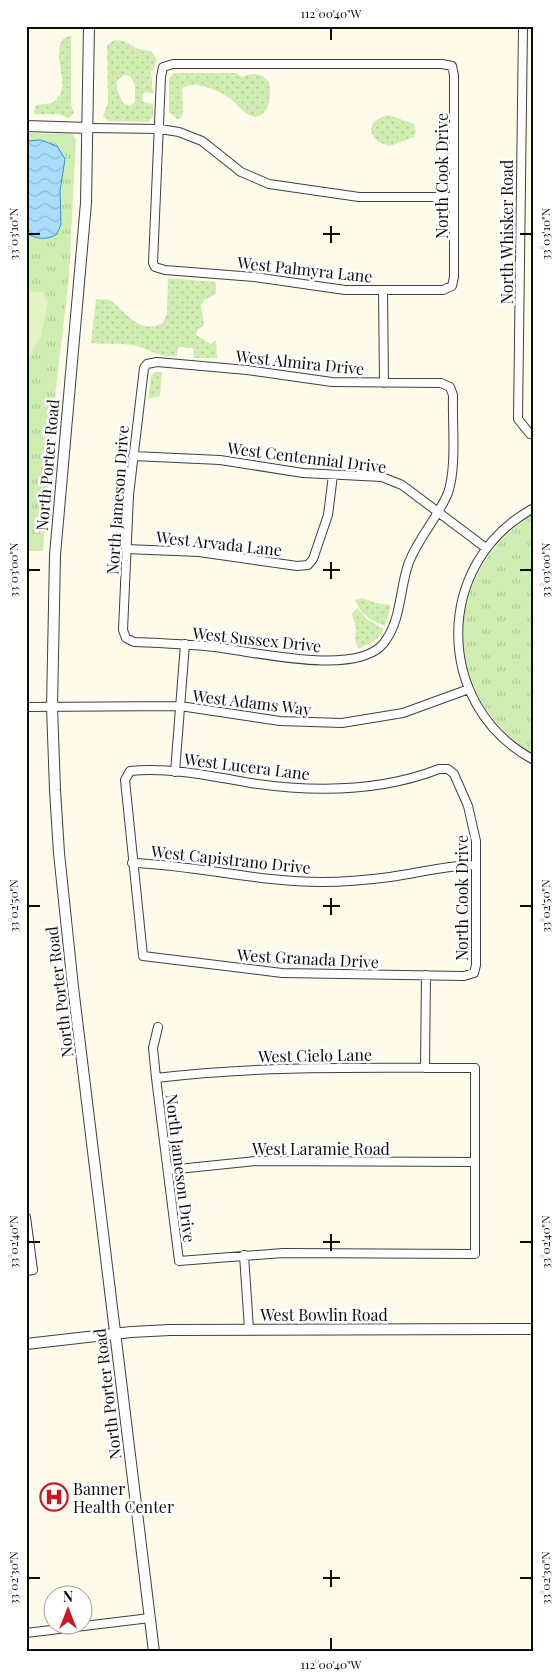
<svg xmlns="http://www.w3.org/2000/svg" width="560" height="1678" viewBox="0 0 560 1678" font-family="'Playfair Display',serif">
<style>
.grass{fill:url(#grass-dots);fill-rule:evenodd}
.park{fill:url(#park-tufts)}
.pitch{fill:#e3f3c4}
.water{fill:url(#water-waves);stroke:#2b93da}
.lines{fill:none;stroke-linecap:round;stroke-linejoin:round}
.minor-casing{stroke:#3f3f3f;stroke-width:10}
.tertiary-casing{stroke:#3f3f3f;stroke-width:12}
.minor{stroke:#fff;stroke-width:8}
.tertiary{stroke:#fff;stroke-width:10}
.ticks{fill:none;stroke:#0c0c0c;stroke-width:2}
.labels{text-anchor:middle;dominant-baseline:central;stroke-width:5;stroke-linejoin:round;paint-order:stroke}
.street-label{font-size:16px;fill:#0c0c0c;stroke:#fff}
.poi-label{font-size:16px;fill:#0c0c0c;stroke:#fff;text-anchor:start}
.neatline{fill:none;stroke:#0c0c0c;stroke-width:2}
.ticks-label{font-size:12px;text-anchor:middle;fill:#0c0c0c}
</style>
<defs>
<pattern id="grass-dots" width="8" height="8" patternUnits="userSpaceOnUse" patternTransform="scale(1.25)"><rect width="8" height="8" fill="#d0edb1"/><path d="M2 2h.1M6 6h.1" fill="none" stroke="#b1ca97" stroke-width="1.8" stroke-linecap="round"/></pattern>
<pattern id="park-tufts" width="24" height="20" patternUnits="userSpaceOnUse" patternTransform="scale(1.25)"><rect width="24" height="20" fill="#d0edb1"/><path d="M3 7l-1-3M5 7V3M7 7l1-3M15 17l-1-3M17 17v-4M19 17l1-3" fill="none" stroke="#b1ca97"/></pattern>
<pattern id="water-waves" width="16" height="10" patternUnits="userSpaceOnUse" patternTransform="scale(1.25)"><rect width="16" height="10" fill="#aaddfc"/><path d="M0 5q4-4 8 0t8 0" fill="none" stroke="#91bcd7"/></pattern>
</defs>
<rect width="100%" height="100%" fill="#fffbeb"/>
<!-- grass -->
<path class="grass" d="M71 35V104L74 113 69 118 58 114H34L35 105 52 103C76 88 49 57 63 39Z
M114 40 124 41 138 49 151 51 157 60 151 72 153 93 144 92 142 95 143 102 153 104V117L149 122 108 121 103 116 108 103 107 45ZM124 75 130 76 135 85V102L130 106 123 103 117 90V81Z
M174 73H236L242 77C252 72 261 73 269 82 272 94 270 115 255 117 245 115 241 108 233 101 223 92 194 78 182 89L183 111 181 118 177 119 169 112V78Z
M389 115 414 124 416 132 414 137 390 146C367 141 363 120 389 115Z
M168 278 216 282V294L204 300 201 305 204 325 198 329 196 335 211 344 216 340 217 358H194L193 348 178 347 177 356C164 360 149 349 136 346 121 342 106 345 91 343L96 299 110 300C126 312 139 335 163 323L167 314Z
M155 372H162L160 396 148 399 151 376Z
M362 598 376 603 391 605 385 626C371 621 361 615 355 600Z
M357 608 368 620 384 629 377 639 359 649 355 641 356 628 352 614Z"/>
<!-- park -->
<path class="park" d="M26 133 72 134 76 139 69 277 56 388 43 551H26Z
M534 513V755C439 695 440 573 534 513Z"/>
<!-- pitch -->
<path class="pitch" d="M26 291 42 292 48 301 41 336 26 361Z"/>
<!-- water -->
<path class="water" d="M41 140 57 146 65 159 60 191 61 224 57 234C46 241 37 239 26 233V141Z"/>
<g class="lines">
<!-- minor casing -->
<g class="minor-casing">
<path id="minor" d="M523 26 518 419 530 434H534
M173 64H442L452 66 454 75V277L452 286 443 290H345L254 277 165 270 155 267 153 263 161 77 163 67Z
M89 128 160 129 179 132 202 141 241 172 269 184 359 197H454
M383 290 384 383
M157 362 247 370 332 382 441 383 450 387 453 395C452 423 457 466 448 493 438 517 419 537 409 562 399 589 402 621 383 644 355 677 252 651 214 647 188 644 161 643 134 642L126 638 123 630 129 495 144 368 147 364Z
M133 456 220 460 303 473 382 477 402 485 486 548
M534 508C433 562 433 706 534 760
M126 549 199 552 297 566 308 565 313 559 328 515 333 475
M26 707 180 706 280 721 342 723 403 713 469 689
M439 769H448L454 774 468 806 476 841V965L474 973 464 976 282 973 143 956 125 780 130 771C170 767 211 776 251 783 312 792 380 792 439 769Z
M175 772 185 644
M132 863C196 865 258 882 321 882 344 882 367 880 390 877 419 873 447 865 476 865
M425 1068 426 975
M156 1078C262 1065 368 1068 475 1068V1254L283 1253 179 1261 156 1078 153 1048 158 1027
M168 1170 256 1161 475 1162
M26 1217 33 1270 26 1271
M244 1255 249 1329
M26 1633 150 1618"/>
</g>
<!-- tertiary casing -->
<g class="tertiary-casing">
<path id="tertiary" d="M89 26 86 203 55 555 52 707 55 790 59 853 73 987 154 1652
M26 126 89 128
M26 1344 131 1332 170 1330 534 1329"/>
</g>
<!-- minor -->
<use href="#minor" class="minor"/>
<!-- tertiary -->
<use href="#tertiary" class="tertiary"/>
</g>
<!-- ticks -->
<path class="ticks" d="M331 28V40M331 226V243M28 234H40M323 234H340M520 234H532M331 562V579M28 570H40M323 570H340M520 570H532M331 898V915M28 906H40M323 906H340M520 906H532M331 1234V1251M28 1242H40M323 1242H340M520 1242H532M331 1570V1587M28 1578H40M323 1578H340M520 1578H532M331 1638V1650"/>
<!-- icons -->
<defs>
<g id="hospital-ring" transform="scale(1.4375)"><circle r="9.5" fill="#fff" stroke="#c91820" stroke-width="1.5"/><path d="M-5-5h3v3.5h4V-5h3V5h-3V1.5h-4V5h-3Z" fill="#c91820"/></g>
</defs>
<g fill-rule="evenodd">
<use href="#hospital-ring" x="54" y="1497"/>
</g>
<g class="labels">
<!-- street labels -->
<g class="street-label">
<text transform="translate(441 176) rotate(-90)">North Cook Drive</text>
<text transform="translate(506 232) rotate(-90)">North Whisker Road</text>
<text transform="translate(305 269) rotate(6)">West Palmyra Lane</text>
<text transform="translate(300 362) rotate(6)">West Almira Drive</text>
<text transform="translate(307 457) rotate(7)">West Centennial Drive</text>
<text transform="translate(47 465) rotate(-85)">North Porter Road</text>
<text transform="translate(117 500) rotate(-86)">North Jameson Drive</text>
<text transform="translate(219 543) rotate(6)">West Arvada Lane</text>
<text transform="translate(257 639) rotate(6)">West Sussex Drive</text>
<text transform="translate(252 702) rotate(7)">West Adams Way</text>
<text transform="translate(247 766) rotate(7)">West Lucera Lane</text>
<text transform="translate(231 859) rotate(6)">West Capistrano Drive</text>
<text transform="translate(461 898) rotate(-90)">North Cook Drive</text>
<text transform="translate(308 958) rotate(3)">West Granada Drive</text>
<text transform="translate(59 992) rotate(-97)">North Porter Road</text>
<text transform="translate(315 1055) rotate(-1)">West Cielo Lane</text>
<text x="321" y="1148">West Laramie Road</text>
<text transform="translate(181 1168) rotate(83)">North Jameson Drive</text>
<text x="324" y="1314">West Bowlin Road</text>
<text transform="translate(107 1394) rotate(-97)">North Porter Road</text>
</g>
<!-- poi labels -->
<g class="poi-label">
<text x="73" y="1488">Banner<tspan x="73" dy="18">Health Center</tspan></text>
</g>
</g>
<!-- border -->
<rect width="560" height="1678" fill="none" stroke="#ffffff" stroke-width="55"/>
<!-- north arrow -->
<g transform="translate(68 1610)"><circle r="24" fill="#ffffff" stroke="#9e9e9e"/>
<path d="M0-4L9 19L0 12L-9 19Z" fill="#c91820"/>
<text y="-8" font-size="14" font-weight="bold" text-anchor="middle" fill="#0c0c0c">N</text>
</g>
<rect x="28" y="28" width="504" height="1622" class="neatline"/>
<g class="ticks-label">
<text x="331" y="18">112°00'40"W</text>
<text transform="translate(14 234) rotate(-90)" y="4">33°03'10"N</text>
<text transform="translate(546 234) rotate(-90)" y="4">33°03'10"N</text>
<text transform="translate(14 570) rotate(-90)" y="4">33°03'00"N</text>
<text transform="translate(546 570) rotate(-90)" y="4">33°03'00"N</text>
<text transform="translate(14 906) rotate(-90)" y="4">33°02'50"N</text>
<text transform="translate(546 906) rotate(-90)" y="4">33°02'50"N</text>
<text transform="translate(14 1242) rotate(-90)" y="4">33°02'40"N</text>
<text transform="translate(546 1242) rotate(-90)" y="4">33°02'40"N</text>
<text transform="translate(14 1578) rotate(-90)" y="4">33°02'30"N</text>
<text transform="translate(546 1578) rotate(-90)" y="4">33°02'30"N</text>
<text x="331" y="1669">112°00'40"W</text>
</g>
</svg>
